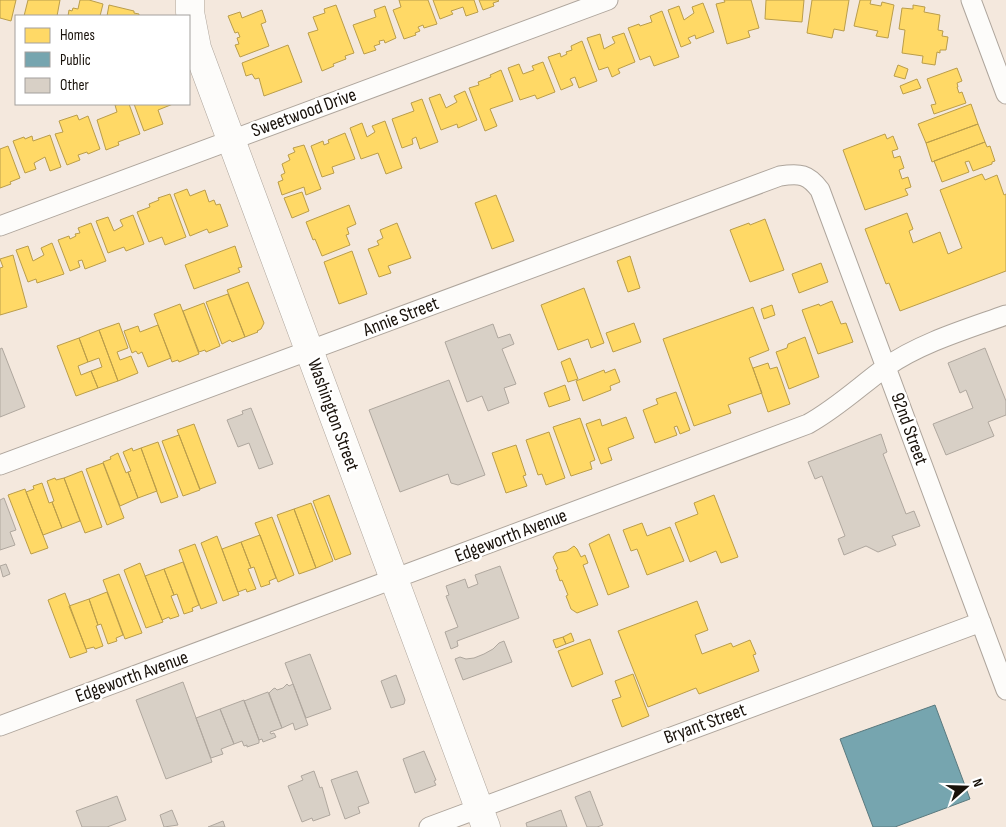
<svg xmlns="http://www.w3.org/2000/svg" width="1006" height="827" viewBox="0 0 1006 827" font-family="'Sofia Sans Condensed',sans-serif">
<style>
.homes{fill:#ffd966;stroke:#ba9d4a}
.public{fill:#76a5af;stroke:#5a797e}
.building{fill:#d8d0c6;stroke:#afa79e}
.lines{fill:none;stroke-linecap:round;stroke-linejoin:round}
.street-casing{stroke:#aea59c;stroke-width:21}
.secondary-casing{stroke:#aea59c;stroke-width:29}
.street{stroke:#fdfcfa;stroke-width:19}
.secondary{stroke:#fdfcfa;stroke-width:28}
.labels{text-anchor:middle;dominant-baseline:central;stroke-width:5;stroke-linejoin:round;paint-order:stroke}
.street-label{font-size:19px;fill:#18110a;stroke:#fff}
</style>
<rect width="100%" height="100%" fill="#f4e8dd"/>
<!-- homes -->
<path class="homes" d="M0 0H16L11 21 0 18Z
M28 0H60L57 16H24Z
M80 0H89L103 4 100 16H68L69 10 72 11 73 8 78 9Z
M399 0H428L437 24 424 28 423 25 418 27 420 31 415 33 416 35 404 39 393 10 401 7Z
M433 0H474L478 12 466 16 463 7 451 11 453 14 440 19Z
M479 0H498L499 1 493 3 494 6 483 10Z
M724 0H751L759 28 748 31 750 37 727 44 716 4 725 2Z
M766 0H804L802 22 765 19Z
M812 0H849L844 31 834 29 832 38 807 33Z
M860 0H871L870 4 881 6 882 2 894 5 888 38 876 36 878 31 854 26Z
M703 3 714 32 696 39 695 35 688 38 691 43 681 47 668 10 679 6 684 20 694 13 692 7Z
M109 5 134 11V13L139 14V16H107Z
M336 5 354 53 345 56 346 59 333 64 334 66 322 71 308 33 318 30 313 17 325 13 324 9Z
M913 5 925 7 924 12 940 15 938 30 943 31 942 36 948 37 946 50H940V53L937 52 935 65 922 63 923 56 902 53 905 30 899 29 902 8 913 9Z
M385 6 396 38 385 43 384 40 379 41 380 44 374 46 376 50 364 54 353 25 376 17 374 10Z
M262 10 266 22 261 24 269 46 240 57 235 45 239 44 237 38 240 37 238 32 235 33 228 16 240 12 242 18Z
M662 11 679 57 654 66 650 56 640 60 628 28 639 24 640 26 652 22 650 16Z
M624 33 635 62 618 69 620 73 612 77 608 67 599 70 587 38 600 34 604 49 615 43 612 37Z
M582 41 597 81 579 88 575 77 570 79 573 85 561 90 548 57 560 53 561 57 567 54 566 52 572 50 571 46Z
M288 45 302 82 264 96 259 78 255 79 252 74 246 76 242 63Z
M543 62 555 92 537 99 535 95 520 100 508 68 519 64 523 74 534 70 532 66Z
M898 65 908 69 905 79 894 76Z
M957 68 962 81 957 83 958 87H957L959 93 962 92 966 103 934 114 931 105 936 104 927 79Z
M501 70 513 101 490 109 497 126 485 131 469 88 479 85 478 82 491 77 490 75Z
M917 79 921 88 903 94 900 86Z
M465 91 477 120 458 128 457 124 441 130 429 98 440 94 446 108 457 102 454 96Z
M422 99 438 142 420 149 416 137 412 139 413 144 402 148 392 119 414 111 411 103Z
M120 104H129L140 134 118 142 119 145 106 150 97 120 117 112 115 105Z
M134 104H173L158 110 163 124 144 131Z
M971 104 978 124 926 143 918 124Z
M77 115 79 120 88 116 100 149 88 154 87 152 78 155 80 160 67 165 55 134 63 132 59 121Z
M385 121 402 168 386 174 378 153 361 159 350 128 362 123 367 137 375 132 372 126Z
M978 124 985 142 932 162 926 143Z
M345 133 355 159 332 167 334 173 322 177 311 146 323 141 324 145 329 143 328 140Z
M885 134 887 139 893 136 898 149 892 151 894 158 900 156 904 168 899 170 902 179 908 177 911 187 905 189 908 195 865 210 843 150Z
M50 135 61 167 50 171 45 157 34 163 36 169 25 173 13 141 24 137 25 139 32 136 33 141Z
M985 142 987 147 990 146 995 161 992 162V164L973 171 969 161 965 162 969 172 942 182 934 161Z
M304 145 321 189 306 195 304 187 282 195 278 182 283 180 281 175 285 173 282 164 290 160 288 155 295 152 293 148Z
M8 146 20 178 10 182 11 184 0 188V149Z
M982 174 985 180 997 175 1004 195 1006 194V271L900 311 889 283 886 284 865 229 907 213 913 229 909 231 913 243 940 232 948 254 962 248 940 190Z
M187 189 190 196 205 190 209 202 214 200 216 205 220 204 228 226 209 233 207 229 190 236 174 194Z
M302 192 309 211 292 218 284 198Z
M170 194 186 237 165 245 162 237 149 242 137 212 150 207 149 204 159 200 158 198Z
M496 195 514 241 492 249 475 203Z
M349 205 356 224 347 228 349 234 346 235 350 245 322 256 315 239 313 240 306 222Z
M133 215 144 244 126 251 124 247 108 253 96 221 108 217 114 231 123 226 120 220Z
M765 219 784 270 750 282 730 230 749 223 750 225Z
M91 223 106 261 85 269 82 260 78 261 80 267 70 271 58 240 69 236 70 239 76 236 75 234 80 233 78 228Z
M397 223 411 258 388 266 391 273 379 277 368 249 379 245 377 241 383 238 380 230Z
M52 243 64 274 37 283 36 279 28 282 16 250 28 246 33 261 44 255 41 248Z
M235 246 242 267 238 268 240 272 194 289 185 265Z
M352 251 367 294 339 304 324 262Z
M13 255 27 307 0 315V268L3 267 0 259Z
M630 256 640 288 628 292 617 261Z
M821 263 828 282 799 293 792 274Z
M248 282 264 323 261 329 257 331 258 332 245 337 227 290Z
M584 288 604 343 591 348 588 339 558 350 541 305Z
M228 294 245 337 232 342 230 340 222 344 206 302Z
M832 301 841 324 846 323 853 342 818 354 802 310 819 304 820 306Z
M204 303 220 346 206 352 205 350 199 352 183 311Z
M180 304 199 354 179 362 178 360 172 362 154 314Z
M772 305 775 315 764 319 761 309Z
M753 307 769 350 749 358 762 393 728 405 731 413 694 426 663 339Z
M119 323 128 348 117 352 120 360 131 356 138 373 118 381 99 330Z
M634 323 641 342 613 352 606 333Z
M158 325 171 358 148 367 142 352 138 354 136 351 132 353 124 331 138 326 140 332Z
M99 330 118 381 98 388 91 371 102 367 99 358 88 362 79 338Z
M805 337 819 377 789 389 776 352 787 348 788 344Z
M79 338 88 362 78 366 81 375 91 371 98 388 76 396 57 346Z
M570 358 578 379 568 382 561 362Z
M768 363 770 369 777 367 790 404 768 412 753 368Z
M615 369 620 382 610 386 611 390 583 401 576 381 604 370 605 373Z
M565 385 570 400 549 407 544 393Z
M676 392 690 430 680 434 677 426 674 427 677 435 655 443 643 410 658 404 656 399Z
M626 417 634 438 608 448 612 460 601 464 586 424 600 419 602 426Z
M580 418 595 460 590 462 592 469 571 476 553 427Z
M194 424 216 483 200 489 177 430Z
M549 432 565 478 546 485 542 474 538 475 526 440Z
M179 435 200 490 183 496 162 441Z
M158 442 178 497 161 503 141 448Z
M516 445 526 475 523 476 527 486 506 493 492 453Z
M132 448 133 451 141 448 157 491 138 498 128 472 131 471 123 452Z
M118 453 126 473 128 472 138 498 120 506 103 462 111 459 110 457Z
M103 463 124 518 107 525 86 469Z
M82 471 102 527 85 533 64 478Z
M55 478 56 480 64 478 80 521 62 528 52 502 54 501 47 481Z
M42 483 49 503 52 502 62 528 43 535 26 492 34 489 33 486Z
M25 489 48 548 31 554 8 495Z
M329 495 351 554 335 560 313 501Z
M714 495 738 557 721 563 716 551 690 562 675 523 698 514 694 503Z
M311 503 333 561 316 568 294 509Z
M294 509 316 568 299 574 277 515Z
M272 517 294 575 278 582 255 523Z
M642 523 647 536 670 527 684 561 647 575 637 549 631 551 623 530Z
M609 534 629 587 608 595 589 544Z
M260 535 276 578 269 581 270 584 261 587 254 567 251 568 241 542Z
M217 536 239 595 223 601 201 543Z
M241 542 251 568 248 569 256 589 247 592 246 589 238 592 222 549Z
M195 544 217 603 201 609 179 550Z
M574 546 577 549 581 557 585 555 588 563 583 565 598 605 577 613 571 609 566 596 568 595 562 580 560 581 556 570 558 569 553 557 556 553 567 551Z
M183 562 199 605 192 608 193 611 184 614 177 594 174 595 164 569Z
M140 563 163 622 146 628 124 570Z
M164 569 174 595 171 596 179 616 170 619 169 617 162 620 145 576Z
M119 574 142 633 125 639 103 580Z
M107 592 123 635 116 638 117 641 108 644 101 624 98 625 89 599Z
M65 593 87 652 70 658 48 600Z
M89 599 98 625 96 626 103 646 95 649 94 647 86 649 69 606Z
M697 601 708 630 695 635 702 654 731 643 733 647 750 640 756 654 753 655 759 671 699 694 696 688 648 707 618 631Z
M571 633 574 641 566 644 563 637Z
M563 637 566 644 556 648 553 640Z
M590 639 603 674 572 687 558 651Z
M633 674 649 716 622 727 612 700 621 697 615 681Z"/>
<!-- public -->
<path class="public" d="M935 705 970 799 895 827H873L840 739Z"/>
<!-- building -->
<path class="building" d="M493 324 498 338 510 334 514 344 502 349 516 384 504 388 509 403 488 411 482 396 467 402 445 342Z
M2 348 25 407 0 417V349Z
M985 348 1006 401V415L988 422 994 436 946 455 933 424 973 408 966 390 960 393 948 363Z
M449 380 485 475 458 485 451 483 448 474 400 492 369 410Z
M251 408 273 464 259 469 249 443 238 447 227 420 243 414 242 411Z
M881 434 887 452 883 454 906 514 914 511 920 526 892 536 896 545 878 552 866 546 844 555 838 539 845 536 822 476 815 479 808 462Z
M4 498 16 530 10 532 15 545 0 550V500Z
M6 564 10 574 3 577 0 566Z
M500 566 519 618 457 641 458 646 451 649 445 632 458 627 446 596 449 595 446 586 465 579 468 588 478 584 475 575Z
M504 641 512 662 463 680 455 659 460 657 466 659 474 658 484 654 493 649 499 643Z
M310 654 331 709 306 718 285 663Z
M396 675 405 700 404 704 391 708 381 681Z
M183 682 212 762 166 779 136 700Z
M287 684 289 686 293 684 308 725 295 730 293 723 282 728 269 693 273 689 275 688 277 690 283 688Z
M268 692 282 728 270 732 271 734 274 733 276 737 263 742 262 739 259 740 244 701Z
M244 700 259 740V743L247 747V745L244 746 242 741 234 744 220 709Z
M220 709 234 744 221 749 223 754 211 758 196 718Z
M424 751 436 780 434 781 436 785 415 793 403 759Z
M314 771 320 788 322 787 330 815 313 821 312 818 302 822 288 786 303 780 301 776Z
M357 771 369 803 358 807 360 813 345 819 331 780Z
M590 791 603 825 597 827H587L575 797Z
M117 796 126 820 107 827H82L76 811Z
M172 810 178 825 164 827 160 815Z
M561 810 567 827H527L526 823Z
M223 821 225 827H208Z"/>
<g class="lines">
<!-- street casing -->
<g class="street-casing">
<path id="street" d="M971 0 1006 94
M0 226 608 0
M0 465 780 176C800 173 808 174 820 190L1006 690
M0 726 808 424C837 408 860 386 886 367 920 343 967 329 1006 315
M429 827 981 622"/>
</g>
<!-- secondary casing -->
<g class="secondary-casing">
<path id="secondary" d="M190 0V12L197 48 486 827"/>
</g>
<!-- street -->
<use href="#street" class="street"/>
<!-- secondary -->
<use href="#secondary" class="secondary"/>
</g>
<g class="labels">
<!-- street labels -->
<g class="street-label">
<text transform="translate(304 113) rotate(-20)">Sweetwood Drive</text>
<text transform="translate(401 317) rotate(-21)">Annie Street</text>
<text transform="translate(333 415) rotate(70)">Washington Street</text>
<text transform="translate(909 429) rotate(70)">92nd Street</text>
<text transform="translate(511 536) rotate(-21)">Edgeworth Avenue</text>
<text transform="translate(132 677) rotate(-20)">Edgeworth Avenue</text>
<text transform="translate(705 724) rotate(-20)">Bryant Street</text>
</g>
</g>
<!-- legend -->
<rect x="15" y="15" width="175" height="90" fill="#ffffff" stroke="#a3a09d"/>
<rect x="25" y="28" width="25" height="15" fill="#ffd966" stroke="#a3a09d"/>
<text x="60" y="40" font-size="15" fill="#18110a">Homes</text>
<rect x="25" y="52" width="25" height="15" fill="#76a5af" stroke="#a3a09d"/>
<text x="60" y="65" font-size="15" fill="#18110a">Public</text>
<rect x="25" y="78" width="25" height="15" fill="#d8d0c6" stroke="#a3a09d"/>
<text x="60" y="90" font-size="15" fill="#18110a">Other</text>
<!-- north arrow -->
<g transform="translate(966 787) rotate(70)" stroke="#ffffff" stroke-width="4" paint-order="stroke">
<path d="M0-4L9 19L0 12L-9 19Z" fill="#18110a"/>
<text y="-8" font-size="14" font-weight="bold" text-anchor="middle" fill="#18110a">N</text>
</g>
</svg>
